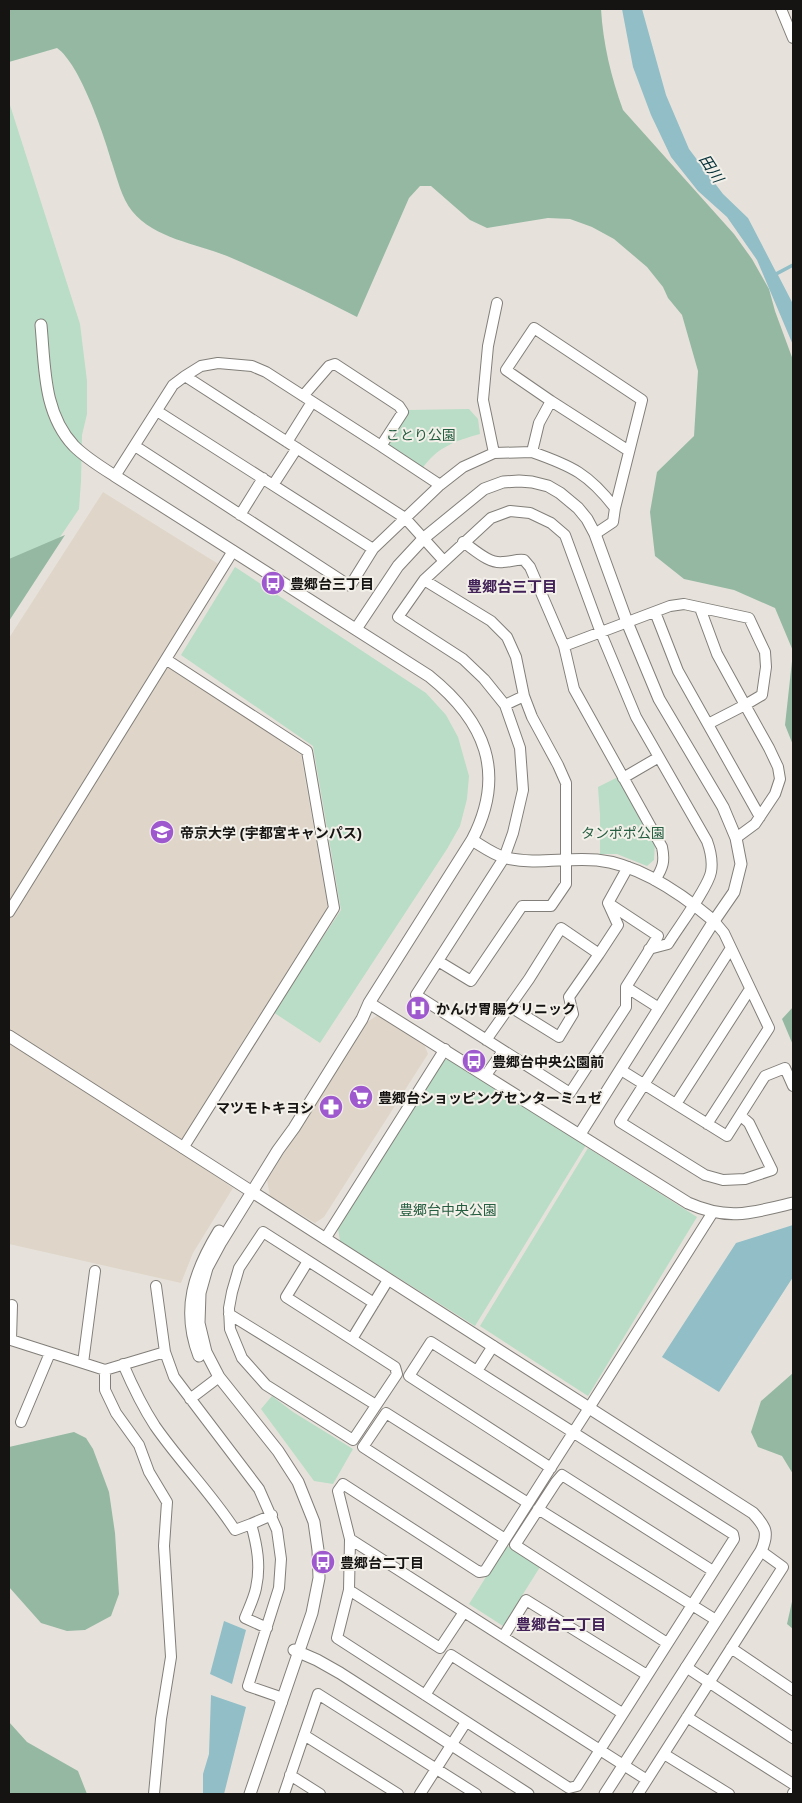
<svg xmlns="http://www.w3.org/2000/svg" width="802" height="1803" viewBox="0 0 802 1803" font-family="'Golos Text','Noto Sans JP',sans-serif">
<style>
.built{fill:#dfd6c9}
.green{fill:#b9ddc6}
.forest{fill:#95b8a3}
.water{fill:#91bec7}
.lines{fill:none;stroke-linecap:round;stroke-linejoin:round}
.minor-casing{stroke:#827e79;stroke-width:12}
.tertiary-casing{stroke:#827e79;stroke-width:13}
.minor{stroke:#fff;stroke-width:10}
.tertiary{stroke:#fff;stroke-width:11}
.labels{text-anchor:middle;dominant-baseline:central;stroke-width:4;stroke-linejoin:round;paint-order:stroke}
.park-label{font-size:14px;fill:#245e40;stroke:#f3efe9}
.poi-label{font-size:14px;font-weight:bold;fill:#151412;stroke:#f3efe9;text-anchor:start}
.water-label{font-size:15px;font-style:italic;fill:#043138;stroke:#f3efe9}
.neighbourhood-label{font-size:15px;font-weight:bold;fill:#422158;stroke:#f3efe9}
</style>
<rect width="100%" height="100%" fill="#e6e2db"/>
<!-- built -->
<path class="built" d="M103 492 220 565 161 660 301 755 328 909 177 1150 233 1188 193 1253 181 1283 9 1244V638Z
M378 1015 424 1044 428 1054 324 1217 315 1223 270 1196 267 1180 367 1022Z"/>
<!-- green -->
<path class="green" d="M9 102 80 324 87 381V414L82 435 81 481 79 509 58 540 9 585Z
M469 409 478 419 480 434C455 441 437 447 422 469L385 445 407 410Z
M235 567 426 693 446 715 458 737 469 776 467 799 460 826 447 849 320 1043 273 1012 341 910 313 746 181 655Z
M618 777 655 843 654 860 647 866 617 854H600V815L598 787Z
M454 1058 586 1145 475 1326 340 1241 338 1228 444 1060Z
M588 1148 697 1217 588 1396 480 1326Z
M272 1396 293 1412 353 1449 333 1484 314 1481 261 1409Z
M506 1545 540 1567 503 1626 469 1604Z"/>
<!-- forest -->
<path class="forest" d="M9 9H601C603 43 611 77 623 110L734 234 752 259 769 289 775 311 793 360V651L775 608 734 590 684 579 655 556 650 512 657 472 694 436 698 371 682 315 668 298 663 287 647 267 614 239 592 227 570 219 548 218 487 228 470 220 431 186H420L409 198 357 317C314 295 271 275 227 256 195 243 155 239 132 211 122 199 117 178 112 163 104 135 80 64 57 48L9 62Z
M65 535 9 621V559Z
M793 652V745L785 725Z
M793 1007V1045L782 1019Z
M793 1373V1474L782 1456 758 1447 751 1432 761 1401Z
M74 1432 86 1438 93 1449 109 1492 115 1533 119 1594 111 1616 85 1630 67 1631 41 1623 9 1587V1447Z
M793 1597V1629L787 1624Z
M9 1722 27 1742 78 1771 87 1794H9Z"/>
<!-- water -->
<path class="water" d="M622 9H642L666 95 689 149 723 194 748 218 776 272 793 263V267L778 275 793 304V345L757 260 727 217 698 191 671 157 651 115 633 67Z
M793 1225V1277L719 1392 662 1357 736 1243Z
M224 1621 246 1630 232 1684 210 1674Z
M211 1695 246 1707 224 1794H203V1774L209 1754Z"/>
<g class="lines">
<!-- minor casing -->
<g class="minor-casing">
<path id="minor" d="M781 9 793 38
M185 376 405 518 443 560
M303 396 329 366 335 364 399 406 403 412 381 446 440 485
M551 401 506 370 534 328 642 400 615 508
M157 411 373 549
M287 442 312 402
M135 446 350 586 373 549 440 485 463 467 494 453 532 452
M494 453 483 400 488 346 497 303
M115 476 173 385 185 376 201 366 218 363 252 366 266 372 381 446
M273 485 297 448
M240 515 263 478
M595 534 613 522 615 508C589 474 572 466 532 452L539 423 551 401 629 451
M463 542C475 550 489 564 503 562 511 562 516 559 524 560L530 567 564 646 574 689 662 847C665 861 663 868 655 880
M424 580 491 621 507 637 516 657 524 696 532 717 558 765 566 783V884L551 906H522L471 981 438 961
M700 608 717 654 745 705 708 724
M655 612 678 671 760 817
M564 646 670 606 684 604 749 618 765 652 766 667 762 695 745 705 769 748 778 767 780 779 775 794 755 824 736 838
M167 660 307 751 334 908 183 1148
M505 705 524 696
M623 778 659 757
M608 903 658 936 626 987V1007L570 1093 416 995 504 858 513 833 523 790 520 748 505 705 484 679 463 659 398 617 424 580 491 518 510 511 530 513 551 523 565 535 601 633 636 717 707 841C711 852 713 861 711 872 708 888 677 929 668 944L649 949
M9 912 233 551
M731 948 620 1122 705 1175 723 1180 745 1179 772 1170 749 1123 741 1116
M626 987 659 1008
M509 1006 559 1037 573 1014 569 997 599 954
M486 1040 529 979 561 928 599 954 618 925 608 903 628 867
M621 1070 727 1136 765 1076 785 1068 793 1086
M486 1075 503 1051
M676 1104 750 989
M707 1124 769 1028 724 933 714 921
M325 1239 445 1049
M308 1261 286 1297 395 1367 397 1374 353 1440 266 1385 242 1358 230 1329 229 1308 232 1292 239 1268 263 1232 374 1303
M156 1286 165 1352
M12 1305 11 1340 105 1370
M229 1314 376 1405
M352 1339 388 1280
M83 1363 95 1271
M123 1364C132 1385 142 1406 155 1426 180 1462 211 1493 235 1530L251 1524
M477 1371 493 1346
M190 1399 219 1377
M21 1422 50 1353
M551 1468 409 1376 431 1342 733 1534 734 1539 577 1786 569 1788 337 1638 349 1590 350 1539 338 1491 343 1484 479 1572 485 1571C520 1516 554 1462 589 1408L713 1212
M538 1509 716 1620
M350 1539 622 1713
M505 1539 363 1447 386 1413 528 1503
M349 1590 440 1648 464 1612
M267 1628 245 1618C249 1608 254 1598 256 1588 261 1566 257 1545 251 1524L272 1515
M503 1637 526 1600 647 1675
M667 1643 515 1545 556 1482 562 1475 713 1571
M731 1648 793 1690
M686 1667 793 1738
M425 1695 451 1655 647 1780
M687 1717 793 1784
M304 1735 398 1794
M664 1754 729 1794
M290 1775 320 1794
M154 1794 161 1719 171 1657 164 1546 167 1502 149 1472 139 1445 116 1413 105 1390V1370L165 1352 174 1377 259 1489 277 1530 281 1559 279 1588 248 1686 277 1696 282 1702
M284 1794 318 1694 476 1794
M420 1794 466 1722
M638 1794 783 1567 761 1551
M793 1794V1793"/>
</g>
<!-- tertiary casing -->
<g class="tertiary-casing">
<path id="tertiary" d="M41 325C45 367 43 413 74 446 86 458 101 467 115 476L429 676C485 721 507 773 472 840L369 1003 362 1019 294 1128 278 1150 221 1242 207 1268 200 1293 199 1323 206 1352 219 1377 278 1451 298 1482 314 1522 318 1550 319 1578 312 1613 250 1794
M356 629 398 566 424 538 484 489 503 482 519 481 532 482 548 486 560 493 578 508 587 519 595 534 627 622 659 699 723 807 736 838 741 864 734 892 714 921 580 1134
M472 840C482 846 494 855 506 858 536 865 567 857 597 860 638 864 683 895 714 921
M369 1003 688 1203C728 1221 752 1213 793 1203
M9 1036 753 1513C766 1527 769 1533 761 1551L605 1794
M199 1356C181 1309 194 1272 219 1231
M294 1650 317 1660 340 1673 528 1794"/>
</g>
<!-- minor -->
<use href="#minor" class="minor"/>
<!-- tertiary -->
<use href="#tertiary" class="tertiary"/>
</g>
<!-- icons -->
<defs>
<g id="bus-disc" transform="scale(1.25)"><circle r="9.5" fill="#9f59ce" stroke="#f3efe9"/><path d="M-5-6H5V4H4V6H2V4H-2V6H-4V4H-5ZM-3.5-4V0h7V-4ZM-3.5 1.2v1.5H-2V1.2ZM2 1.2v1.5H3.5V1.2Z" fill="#fff"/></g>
<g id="university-disc" transform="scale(1.25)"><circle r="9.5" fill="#9f59ce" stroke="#f3efe9"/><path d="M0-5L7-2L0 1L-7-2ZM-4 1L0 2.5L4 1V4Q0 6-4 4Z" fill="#fff"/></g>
<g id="hospital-disc" transform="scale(1.25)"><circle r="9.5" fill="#9f59ce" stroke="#f3efe9"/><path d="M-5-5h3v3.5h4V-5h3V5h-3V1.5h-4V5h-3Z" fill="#fff"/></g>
<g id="supermarket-disc" transform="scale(1.25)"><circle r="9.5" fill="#9f59ce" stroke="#f3efe9"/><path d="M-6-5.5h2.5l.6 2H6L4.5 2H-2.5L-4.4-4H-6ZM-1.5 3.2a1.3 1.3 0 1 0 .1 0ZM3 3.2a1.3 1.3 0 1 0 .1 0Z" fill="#fff"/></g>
<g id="pharmacy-disc" transform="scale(1.25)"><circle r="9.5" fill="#9f59ce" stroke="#f3efe9"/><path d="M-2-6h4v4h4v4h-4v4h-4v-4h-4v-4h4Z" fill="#fff"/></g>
</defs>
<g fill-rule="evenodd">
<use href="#bus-disc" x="273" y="583"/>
<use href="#university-disc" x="162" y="832"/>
<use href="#hospital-disc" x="418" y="1008"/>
<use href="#bus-disc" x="474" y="1061"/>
<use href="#supermarket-disc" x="361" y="1097"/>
<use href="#pharmacy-disc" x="331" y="1107"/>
<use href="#bus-disc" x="323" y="1562"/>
</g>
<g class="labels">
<!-- park labels -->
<g class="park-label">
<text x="421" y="434">ことり公園</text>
<text x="623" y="832">タンポポ公園</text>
<text x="448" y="1209">豊郷台中央公園</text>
</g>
<!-- poi labels -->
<g class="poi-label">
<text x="290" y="583">豊郷台三丁目</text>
<text x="180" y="832">帝京大学 (宇都宮キャンパス)</text>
<text x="436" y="1008">かんけ胃腸クリニック</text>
<text x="492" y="1061">豊郷台中央公園前</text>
<text x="378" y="1097">豊郷台ショッピングセンターミュゼ</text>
<text x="314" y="1107" text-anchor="end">マツモトキヨシ</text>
<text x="340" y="1562">豊郷台二丁目</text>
</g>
<!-- water labels -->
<g class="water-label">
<text transform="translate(712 168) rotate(57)">田川</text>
</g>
<!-- neighbourhood labels -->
<g class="neighbourhood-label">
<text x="512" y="586">豊郷台三丁目</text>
<text x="561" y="1624">豊郷台二丁目</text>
</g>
</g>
<!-- border -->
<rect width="802" height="1803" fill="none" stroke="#151412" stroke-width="20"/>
</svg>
